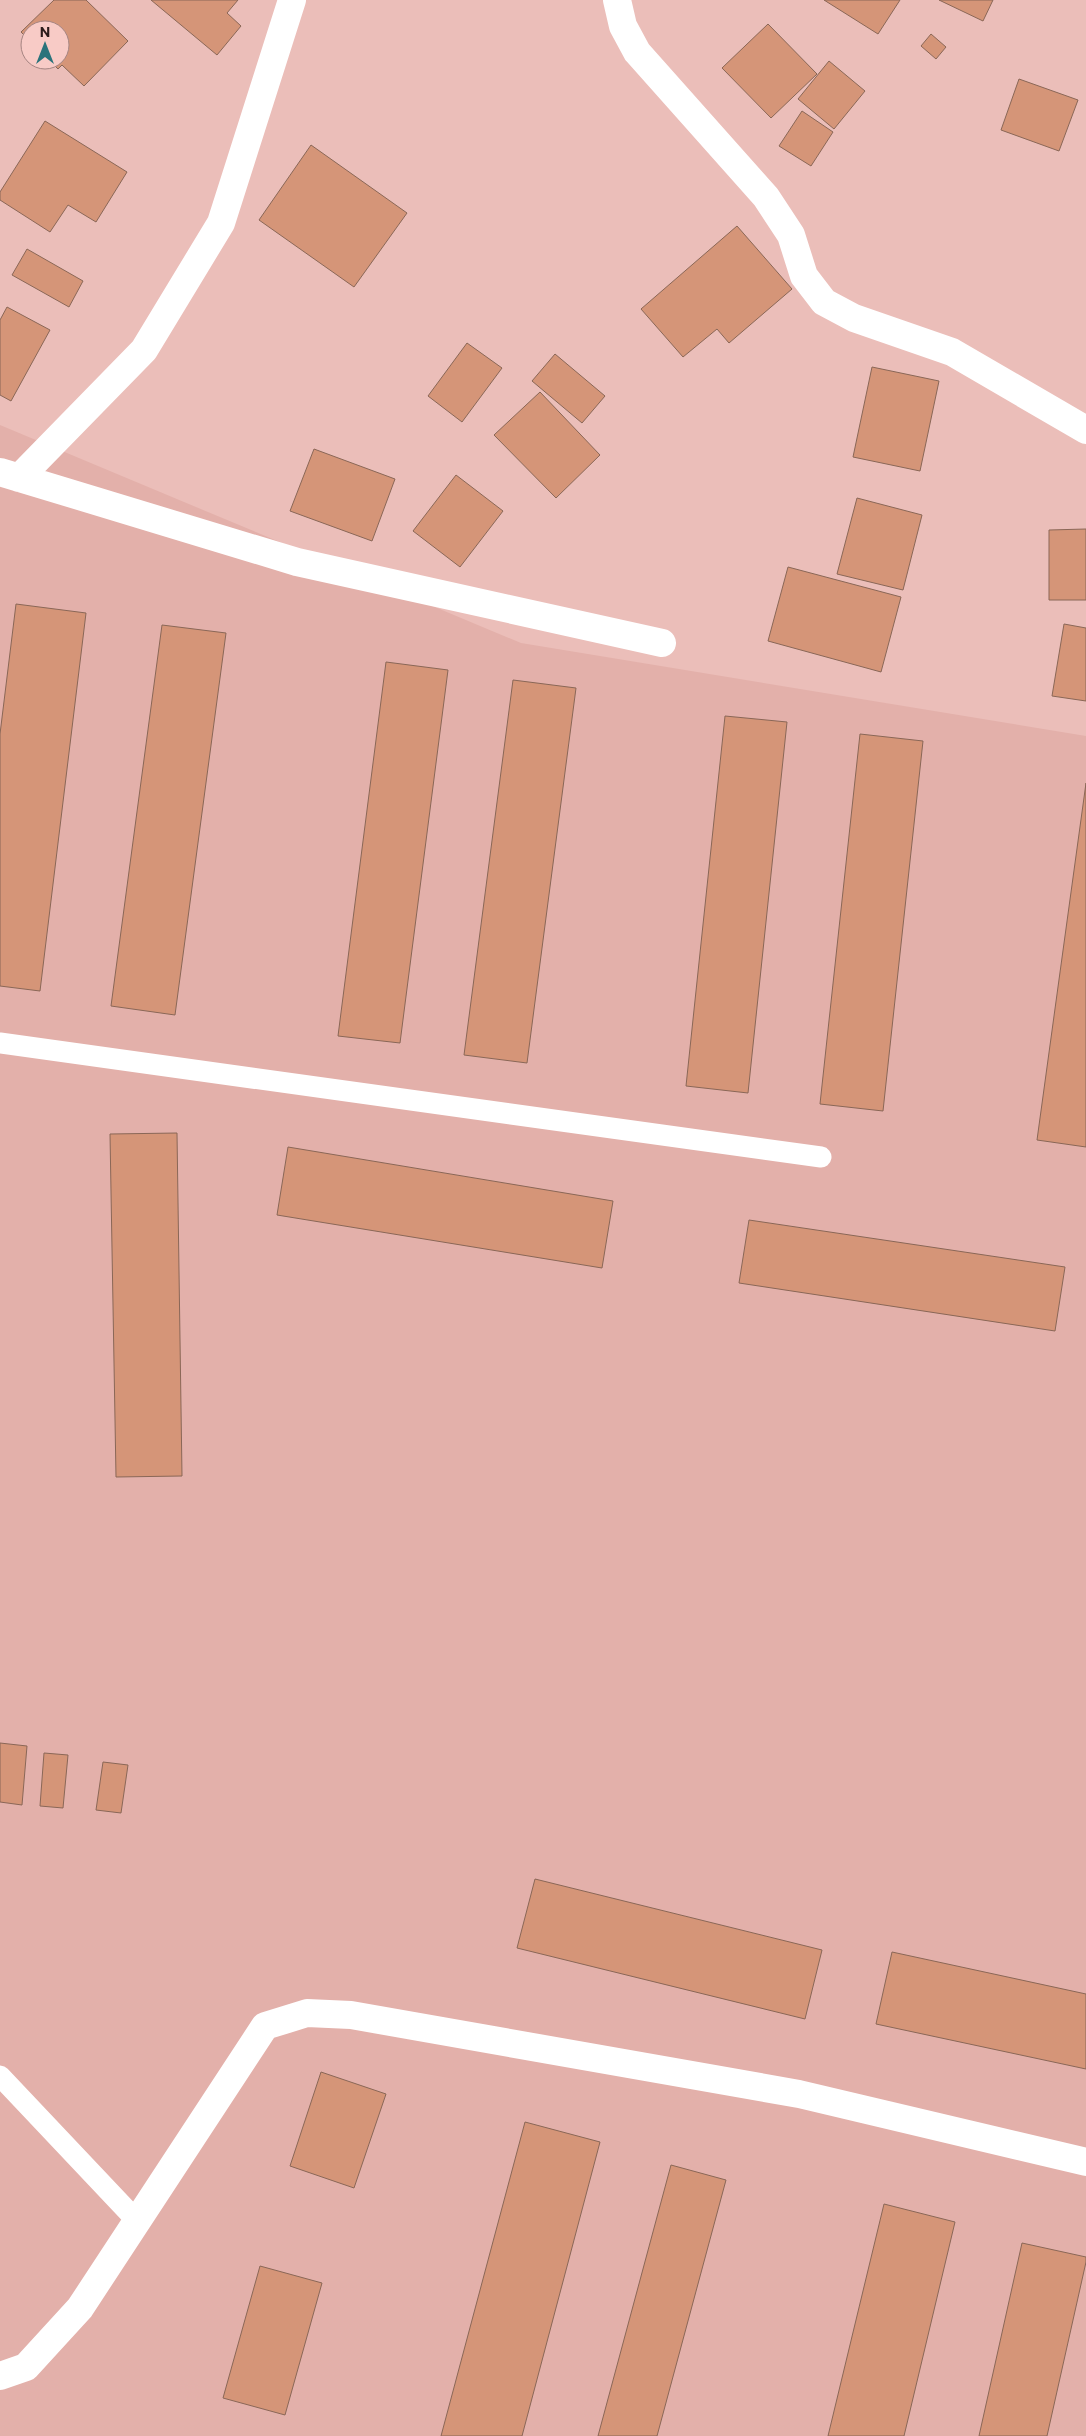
<svg xmlns="http://www.w3.org/2000/svg" width="1086" height="2436" viewBox="0 0 1086 2436" font-family="Commissioner,sans-serif">
<style>
.built{fill:#e3b0aa}
.building{fill:#d59578;stroke:#8a6757}
.lines{fill:none;stroke-linecap:round;stroke-linejoin:round}
.service{stroke:#fff;stroke-width:21}
.minor{stroke:#fff;stroke-width:28}
</style>
<rect width="100%" height="100%" fill="#ebbeb9"/>
<!-- built -->
<path class="built" d="M0 425 521 643 1086 736V2436H0Z"/>
<!-- building -->
<path class="building" d="M54 0H86L128 41 84 86 62 65 58 69 49 60H60V30H30V41L21 32Z
M151 0H238L227 13 241 26 217 55Z
M824 0H900L878 34Z
M939 0H993L983 21Z
M768 24 817 74 771 118 722 68Z
M931 34 946 47 936 59 921 46Z
M829 61 865 91 834 129 798 99Z
M1019 79 1078 100 1059 151 1001 130Z
M802 111 833 132 811 166 779 146Z
M45 121 127 172 96 222 68 205 50 232 0 200V192Z
M311 145 407 213 354 287 259 220Z
M737 226 792 289 729 343 717 329 683 357 641 309Z
M27 249 83 281 69 307 12 275Z
M7 307 50 330 11 401 0 395V320Z
M467 343 502 368 462 422 428 396Z
M555 354 605 396 582 423 532 381Z
M872 367 939 381 920 471 853 457Z
M540 392 600 455 556 498 494 435Z
M314 449 395 479 372 541 290 511Z
M456 475 503 511 460 567 413 531Z
M857 498 922 515 903 590 837 574Z
M1086 529V600H1049V530Z
M788 567 901 597 881 672 768 641Z
M16 604 86 613 40 991 0 986V734Z
M1064 624 1086 628V701L1052 696Z
M162 625 226 633 175 1015 111 1006Z
M386 662 448 670 400 1043 338 1036Z
M513 680 576 688 527 1063 464 1055Z
M725 716 787 722 748 1093 686 1086Z
M860 734 923 741 883 1111 820 1104Z
M1086 783V1147L1037 1140Z
M177 1133 182 1476 116 1477 110 1134Z
M288 1147 613 1201 602 1268 277 1215Z
M749 1220 1065 1267 1055 1331 739 1283Z
M0 1743 27 1746 22 1805 0 1802Z
M44 1753 68 1755 63 1808 40 1806Z
M103 1762 128 1765 121 1813 96 1810Z
M535 1879 822 1950 805 2019 517 1948Z
M892 1952 1086 1994V2069L876 2024Z
M321 2072 386 2094 354 2188 290 2166Z
M525 2122 600 2142 522 2436H441Z
M671 2165 726 2180 657 2436H598Z
M884 2204 955 2222 904 2436H828Z
M1022 2243 1086 2257V2262L1047 2436H979Z
M260 2266 322 2283 285 2415 223 2398Z"/>
<g class="lines">
<!-- service -->
<path class="service" d="M0 1043 821 1157
M0 2076 138 2222"/>
<!-- minor -->
<path class="minor" d="M617 0 623 26 637 52 766 197 791 235 804 276 824 302 854 318 952 352 1086 430
M0 472 297 562 662 643
M19 478 144 350 221 223 292 0
M0 2376 26 2367 80 2308 265 2026 307 2013 351 2015 799 2094 1086 2162"/>
</g>
<!-- north arrow -->
<g transform="translate(45 45)"><circle r="24" fill="#f8cbc6" stroke="#a68582"/>
<path d="M0-4L9 19L0 12L-9 19Z" fill="#2a737b"/>
<text y="-8" font-size="14" font-weight="bold" text-anchor="middle" fill="#2c1c1b">N</text>
</g>
</svg>
